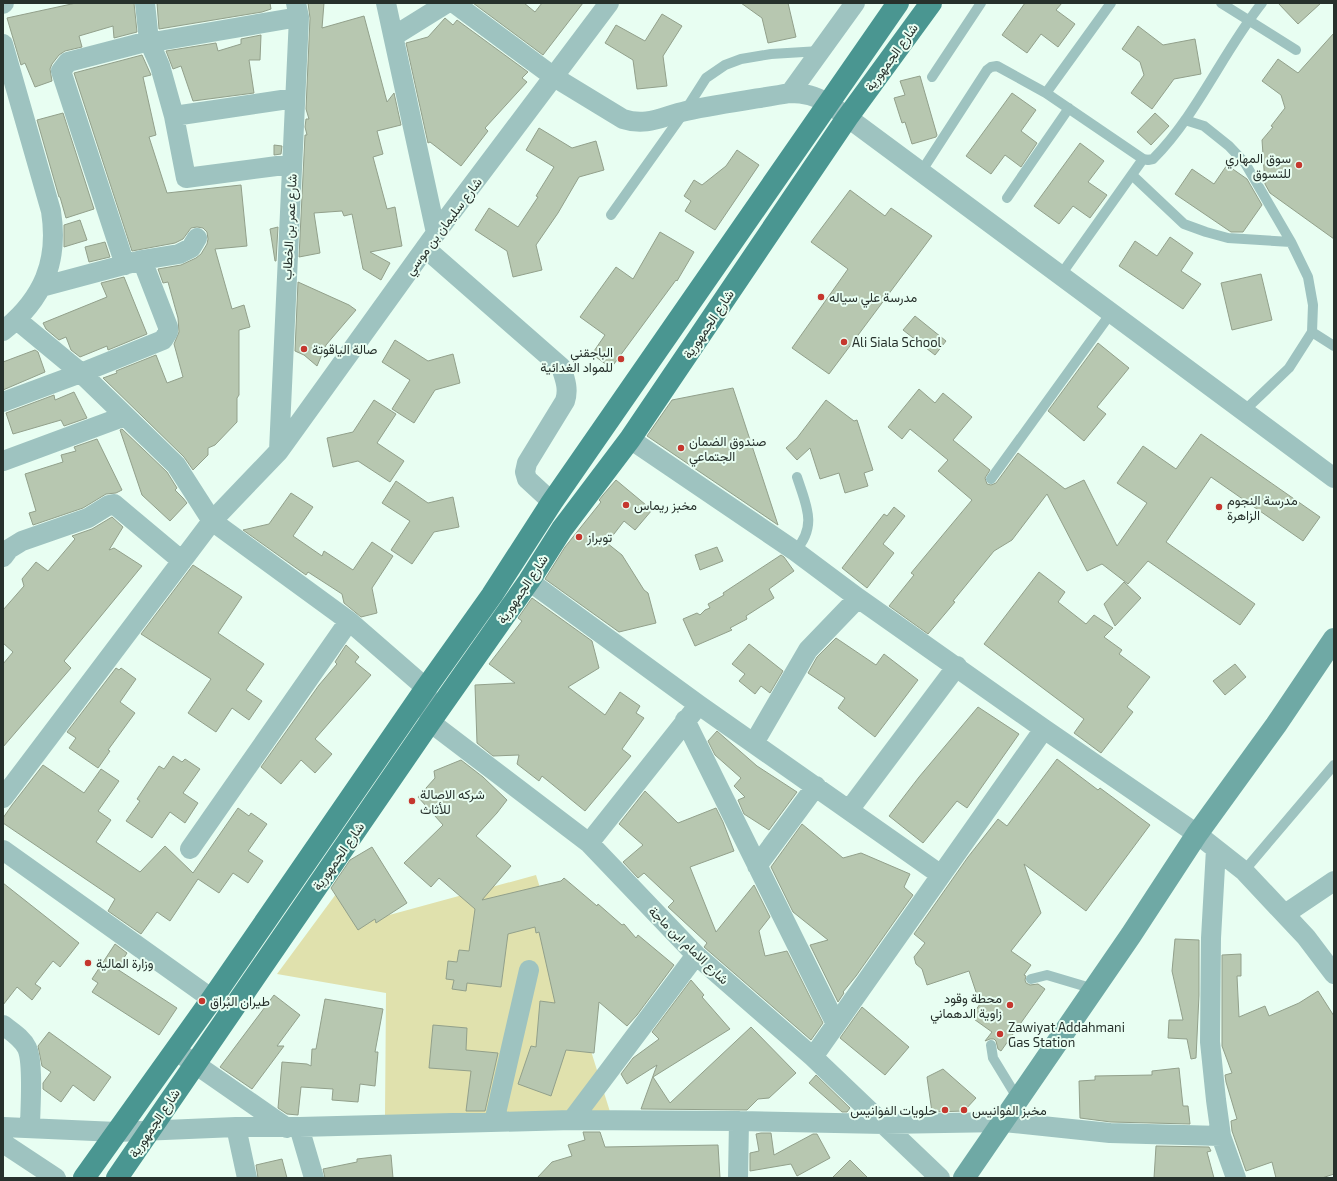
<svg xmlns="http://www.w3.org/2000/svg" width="1337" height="1181" viewBox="0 0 1337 1181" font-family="'Exo 2',Vazirmatn,sans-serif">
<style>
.green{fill:#e0e1ad}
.building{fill:#b7c7b0;stroke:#92a08b}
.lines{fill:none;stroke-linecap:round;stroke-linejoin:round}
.lane{stroke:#9ec3c0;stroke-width:10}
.street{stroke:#9ec3c0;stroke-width:20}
.secondary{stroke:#6fa9a5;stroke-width:22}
.primary{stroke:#4a9691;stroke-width:22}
.poi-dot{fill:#c5372e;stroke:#e8fef2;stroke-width:1.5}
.labels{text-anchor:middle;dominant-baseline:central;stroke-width:4;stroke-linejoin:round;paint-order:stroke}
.street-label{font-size:13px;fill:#27312c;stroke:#e8fef2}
.poi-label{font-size:13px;fill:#27312c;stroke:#e8fef2;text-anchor:start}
</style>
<rect width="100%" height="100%" fill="#e8fef2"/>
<!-- green -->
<path class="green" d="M536 875 611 1115H385L386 993 277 974 336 894 371 920Z"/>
<!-- building -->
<path class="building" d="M76 3H134L137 32 114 38 113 26 79 36 82 47 65 51 59 55 52 64 50 69 52 81 35 87 25 63 21 65 7 18Z
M157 3H270L271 9 262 12 159 29Z
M308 3H324L322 28 364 16 387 102 394 93 401 125 377 131 383 154 373 157 387 209 395 207 402 246 370 252 390 263 381 280 363 269 352 214 344 216 342 211 314 213 320 253 299 257 305 135H307L305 127 306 119H309L306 109 310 18Z
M473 3H524L535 12 542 3H583L543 55Z
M741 3H788L796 37 768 43 762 18Z
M1025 3H1062L1056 10 1075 24 1058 47 1041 34 1027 53 1002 35Z
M1278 3H1321L1298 24Z
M662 14 682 26 663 56 667 86 637 89 633 60 605 43 616 25 645 41Z
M445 18 453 25 457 20 528 72 522 78 527 82 485 128 488 131 461 166 430 142 428 143 406 43 428 37Z
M1138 26 1163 45 1195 39 1201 74 1174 79 1152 109 1131 93 1144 75 1140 62 1122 49Z
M1334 33V239L1270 193 1265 184 1262 140 1273 127 1271 126 1285 108 1281 95 1262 81 1278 59 1298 73Z
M261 35 260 60H249L254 93 193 101 181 66 173 69 166 51 216 43 218 51 241 44V39Z
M142 55 151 75 143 77 156 135 149 137 167 193 241 185 247 246 215 249 232 309 244 305 250 327 239 330V395L237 398V422L215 445 208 448V455L193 470 184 457 103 378 117 373 116 371 156 355 167 383 183 377 174 344 179 332 178 318 168 282 163 283 158 269 181 265 196 258 201 254 207 244 208 239 207 232 203 228 197 227 191 228 183 239 175 243 132 251 74 73Z
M920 76 937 135 936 137 912 144 905 122 902 123 894 98 905 95 900 81Z
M1012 93 1036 110 1021 131 1037 143 1021 167 1005 155 991 174 966 156Z
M63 113 94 209 66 218 60 197H59L37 120Z
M1155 113 1169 126 1151 145 1137 132Z
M539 128 572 148 596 141 604 170 579 177 558 213 536 245 542 270 513 277 507 251 475 230 489 208 518 227 538 197 536 196 554 167 526 150Z
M1080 143 1104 161 1088 182 1107 195 1090 218 1073 206 1059 224 1034 206Z
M274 145 282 146 281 154 274 155Z
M737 150 759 165 715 230 685 211 691 201 684 196 694 180 702 185 726 166Z
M1227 165 1247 179 1262 205 1243 232H1231L1175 194 1192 169 1214 184Z
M850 190 885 216 891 208 932 236 829 374 792 348 848 269 811 242Z
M80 220 87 240 64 247V225Z
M278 227 276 261H275L270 229Z
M660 232 694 252 677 281 676 280 611 368 592 354 605 335 580 317 616 267 633 279Z
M1170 237 1193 253 1181 271 1201 284 1183 309 1119 266 1135 241 1157 256Z
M105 242 110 257 89 262 85 247Z
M1261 274 1272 320 1232 330 1221 283Z
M124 277 147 334 108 350 107 346 80 357 71 350 66 337 59 340 46 329 43 323 107 297 101 283Z
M298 282 349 305 356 310 326 345 317 366 304 355 295 351Z
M915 316 946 341 935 355 903 330Z
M395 340 428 361 453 354 460 383 435 390 414 423 392 409 410 380 382 362Z
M1098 343 1129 368 1097 407 1106 414 1084 441 1048 411Z
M35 350 38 352 45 372 3 390V362Z
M733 388 778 525 647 436 672 400Z
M919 389 935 403 943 393 972 417 953 440 990 470 985 478 987 484 991 485 996 483 1018 453 1065 489 1084 480 1117 546 1147 503 1117 483 1143 446 1176 469 1201 434 1320 517 1303 541 1211 477 1166 542 1255 604 1240 625 1148 561 1128 584 1102 564 1087 571 1047 494 1012 540 994 551 953 601 955 602 928 634 889 606 914 575 911 573 972 500 938 471 948 460 910 429 902 439 888 427Z
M74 392 87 418 64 426 61 420 13 434 6 413 54 395 55 400Z
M374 400 396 414 377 443 404 461 390 482 358 461 333 467 327 438 353 432Z
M826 400 854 421 857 420 873 470 864 473 868 486 845 493 839 473 820 479 810 448 797 460 786 448 797 438Z
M122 429 167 472 177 488 175 490 183 498 187 503 170 521 142 495 120 430Z
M97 439 122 490 116 493 106 494 83 508 33 525 29 513 36 511 25 474 63 462 61 455 76 451 74 447Z
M616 480 652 510 635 530 624 521 607 543 622 555 644 590 648 593 656 623 619 632 545 579 565 547 601 502 599 500 603 495Z
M396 481 428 503 453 497 459 527 434 532 412 564 391 550 410 521 382 503Z
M291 493 313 507 293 536 322 556 324 551 353 570 372 542 393 556 372 588 377 613 361 617 344 603 342 594 308 572 306 575 243 530 269 524Z
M894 507 905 516 883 544 894 553 867 588 842 568 884 514 887 516Z
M112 517 123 527 109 550 114 548 142 566 64 661 71 668 3 747V664L13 652 3 643V610L24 586 22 579 36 562 48 571 75 539 72 536 92 529Z
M717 547 723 561 700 570 695 555Z
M781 555 784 557 794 571 769 589 774 598 746 616 747 619 730 628 732 630 695 646 683 619 697 613 700 615 705 610 710 608 708 604 724 595 723 593Z
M193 565 242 597 218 633 264 664 246 690 262 701 249 720 232 708 216 732 188 713 211 679 141 634Z
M1039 572 1065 592 1058 602 1086 624 1094 615 1113 628 1104 637 1122 650 1119 654 1150 677 1127 707 1133 712 1101 753 1074 733 1084 719 984 644Z
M1124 582 1141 598 1115 626 1104 604Z
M532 598 592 641 599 668 568 687 605 715 620 692 640 706 636 713 644 718 622 749 631 756 585 811 542 776 539 781 517 764 519 755 493 756 477 743 475 685 515 683 489 664 522 621 518 618Z
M836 638 876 665 884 654 918 680 875 737 838 708 845 698 808 673 817 657Z
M749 644 783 671 770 693 761 686 755 694 739 681 745 674 732 664Z
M346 645 359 657 355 662 371 675 315 739 332 754 315 773 301 760 281 784 261 767 319 685 337 664 335 662Z
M1235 664 1246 677 1225 695 1213 681Z
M116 668 119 670 121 668 136 679 120 702 135 713 108 750 110 751 98 768 69 748 76 738 67 732Z
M978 707 1019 734 967 808 957 801 923 843 889 816 919 777Z
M717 731 757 766 797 792 769 830 744 814 738 800 745 797 734 786 741 778 715 755 708 741Z
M173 756 182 762 185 759 200 769 183 793 198 803 185 823 170 812 152 838 126 821 140 801 137 799 159 766 164 769Z
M1057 759 1098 790 1100 788 1150 825 1086 911 1024 864 1041 913 1011 951 1031 965 1024 975 1026 976 1025 980 1026 983 1030 985 1038 984 1045 989 1001 1051 998 1049 996 1041 994 1039H990L985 1041 992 1032 971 1017 980 1004 969 971 927 985 922 969 916 964 914 957 925 943 914 934 968 857 998 819 1007 826Z
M461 760 483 777 507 800 497 813 476 836 511 866 482 900 561 881 564 878 597 906 598 904 622 925 624 924 636 938 638 935 674 965 637 1015 627 1026 599 1002 594 1053 566 1050 551 1096 518 1084 531 1046 536 1047 540 1001 555 1003 539 932 536 933 535 927 508 934 501 987 467 983 466 991 452 989 454 980 446 979 448 961 457 962 459 950 469 951 475 909 439 878 431 887 404 863 443 825 418 797 435 778 434 771Z
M43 765 84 793 101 769 119 781 98 811 111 820 96 842 140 872 165 846 193 873 238 808 249 816 251 813 267 824 248 851 263 861 248 883 233 873 219 893 198 879 170 921 157 912 141 934 108 911 115 899 3 823V818L12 805Z
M645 791 678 823 716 808 723 822 734 851 690 867 716 932 754 885 770 917 759 931 765 956 787 951 823 1023 811 1040 704 947 707 943 668 907 674 901 644 873 638 878 623 862 643 845 619 824Z
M802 824 843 858 861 853 910 874 904 887 913 895 856 976 843 992 844 993 838 1002 810 945 828 940 793 912 771 867Z
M372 847 407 903 376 923 375 919 358 930 331 888 350 860Z
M3 883 79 943 60 967 53 961 35 984 41 988 32 1000 17 987 3 1005Z
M1175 939 1199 940V995L1196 1058 1191 1059 1187 1039 1168 1038 1169 1020H1183L1172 971Z
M115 944 127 953 117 969 177 1008 159 1035 92 992 98 983 92 979Z
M1241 954V976H1237L1239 1017 1265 1006 1269 1016 1299 1003 1318 991 1334 1016V1174L1322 1178H1276L1272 1162 1246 1171 1232 1131 1231 1121 1237 1119 1226 1082 1225 1075 1232 1073 1222 1046V955Z
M691 980 704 995 702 997 730 1029 653 1077 670 1103 751 1027 796 1073 769 1098 758 1099 747 1110 641 1109 657 1065 627 1084 621 1074 633 1058 659 1039 652 1032Z
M274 995 300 1015 277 1046H284L252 1089 220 1067Z
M325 999 383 1009 375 1052H378L375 1086 360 1084 358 1102 332 1100 333 1089 301 1087 298 1115 287 1114 278 1108 282 1062 307 1064 311 1066 312 1049H316Z
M862 1007 909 1047 885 1075 840 1038Z
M433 1025 467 1028 466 1050 498 1053 485 1111H466L471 1071 429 1068Z
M49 1032 111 1077 94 1101 73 1085 61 1102 43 1089V1083L51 1072 42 1066 38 1046Z
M1179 1068 1183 1106H1188L1190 1124 1111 1122 1080 1118 1079 1081 1095 1080V1076L1152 1075V1071Z
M943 1069 976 1098 964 1111 932 1112 927 1077Z
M816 1075 850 1108 847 1112H842L809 1083Z
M583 1132H600L605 1147 718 1145 720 1178H537L552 1162 572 1156 568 1145 585 1140Z
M761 1133H771L774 1155 813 1134H817L830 1158 797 1176 791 1164 750 1171V1153L759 1151 756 1134Z
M1156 1146 1209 1147 1211 1151 1207 1152 1214 1178H1154Z
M391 1155 393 1178H325L323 1169 357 1162V1159Z
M282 1159 287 1178H258L256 1165Z
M850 1160 868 1178H832Z"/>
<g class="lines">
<!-- lane -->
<path class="lane" d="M1221 3 1296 50
M932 77 981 3
M1046 93 1111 3
M1185 120 1204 126 1229 146 1245 163 1291 242 1308 277 1313 305 1312 332 1289 368 1244 411
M921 172 987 70 991 67 997 66 1046 93 1143 159 1148 160 1153 159C1197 115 1223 52 1262 3
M1132 175 1184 224 1206 232 1228 238 1291 242
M1007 198 1069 108
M611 215 685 111 706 78 725 65 741 59 771 54 820 51
M1060 276 1143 159
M1312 332 1334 346
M991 479 1111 313
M795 551C818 526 806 505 797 477
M1244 871 1334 765
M1031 979 1047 975 1094 989
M991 1045 993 1058 1018 1099"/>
<!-- street -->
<path class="street" d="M145 3 149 41 160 66 174 116 186 178 292 164
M386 3 436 233
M454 3 554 77 623 119C647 127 663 116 686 111 720 104 755 99 790 93 805 93 815 96 828 103L1334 478
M3 4 4 3
M394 36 447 3
M3 44 51 211C59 262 43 299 3 331
M790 93 855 3
M174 116 295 98
M425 248 561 367C565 379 569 389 565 401L527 463 525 472 527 479 552 502
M125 265 61 71 68 62 149 41H159L299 17
M41 287 142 260 179 254 191 248 197 238
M17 320 81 373 176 465 212 521 349 621 426 688 430 722 589 843 696 955 813 1057 940 1178
M3 402 81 373 163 340 168 332V327L142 260
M630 439 795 551 858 598 1044 729 1197 834 1244 871 1306 937 1334 974
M279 451 299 17 296 3
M3 461 125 416
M3 557 9 549 22 541 88 518 109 505 114 504 182 561
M529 581 699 705 941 875
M685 720 836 1024
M754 743 808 650 858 598
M3 798 212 521 279 451 436 233 609 3
M849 810 957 666
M589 843 693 712
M190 849 349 621
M1216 849 1211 938 1210 1042 1216 1100 1221 1136 1236 1178
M3 850 212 999
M757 866 816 786
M1285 914 1334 881
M3 1025C12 1032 22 1038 27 1048 34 1063 30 1110 30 1128
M175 1050 287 1128
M813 1057 1044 729
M572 1120 696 955
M494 1122 529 970
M3 1127 117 1132 236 1127H299L572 1120 739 1121 884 1124 1004 1122 1110 1133 1221 1136
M236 1127 247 1178
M299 1127 314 1178
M3 1143 56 1178
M738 1178 739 1121"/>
<!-- secondary -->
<path class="secondary" d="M964 1178 1131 935 1197 834 1276 725 1334 639"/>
<!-- primary -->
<path class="primary" d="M84 1178 212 999 426 688 492 595 552 502 898 3
M117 1178 430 722 529 581 562 529 630 439 847 118 931 3"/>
</g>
<!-- markers -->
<g class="poi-dot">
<circle cx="1299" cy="165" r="4"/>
<circle cx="821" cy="297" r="4"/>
<circle cx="844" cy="342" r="4"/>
<circle cx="304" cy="349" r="4"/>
<circle cx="621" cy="359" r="4"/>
<circle cx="681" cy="448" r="4"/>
<circle cx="626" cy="505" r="4"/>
<circle cx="1219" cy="507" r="4"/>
<circle cx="579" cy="537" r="4"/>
<circle cx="412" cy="801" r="4"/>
<circle cx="88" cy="963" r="4"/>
<circle cx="202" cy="1001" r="4"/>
<circle cx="1010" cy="1005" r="4"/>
<circle cx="1000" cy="1034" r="4"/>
<circle cx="945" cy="1110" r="4"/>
<circle cx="964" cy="1110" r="4"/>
</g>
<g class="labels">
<!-- street labels -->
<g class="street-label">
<text transform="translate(891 57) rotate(-54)">شارع الجمهورية</text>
<text transform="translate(443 226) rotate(-53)">شارع سليمان بن موسي</text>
<text transform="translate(289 227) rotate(-87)">شارع عمر بن الخطاب</text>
<text transform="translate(708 324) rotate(-56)">شارع الجمهورية</text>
<text transform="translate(522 589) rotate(-56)">شارع الجمهورية</text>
<text transform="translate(338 856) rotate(-55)">شارع الجمهورية</text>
<text transform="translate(689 945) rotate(44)">شارع الامام ابن ماجة</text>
<text transform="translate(154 1123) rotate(-56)">شارع الجمهورية</text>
</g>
<!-- poi labels -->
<g class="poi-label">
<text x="1291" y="158" text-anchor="end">سوق المهاري<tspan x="1291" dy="15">للتسوق</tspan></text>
<text x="829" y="297">مدرسة علي سياله</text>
<text x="852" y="342">Ali Siala School</text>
<text x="312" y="349">صالة الياقوتة</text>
<text x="613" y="352" text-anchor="end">الباجقني<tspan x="613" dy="15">للمواد الغدائية</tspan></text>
<text x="689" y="441">صندوق الضمان<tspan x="689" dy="15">الجتماعي</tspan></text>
<text x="1227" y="500">مدرسة النجوم<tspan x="1227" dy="15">الزاهرة</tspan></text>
<text x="634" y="505">مخبز ريماس</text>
<text x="587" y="537">توبراز</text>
<text x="420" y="794">شركه الاصالة<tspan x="420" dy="15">للأثاث</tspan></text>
<text x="96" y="963">وزارة المالية</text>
<text x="1002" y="998" text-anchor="end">محطة وقود<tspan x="1002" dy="15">زاوية الدهماني</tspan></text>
<text x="210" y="1001">طيران البُراق</text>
<text x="1008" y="1027">Zawiyat Addahmani<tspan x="1008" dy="15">Gas Station</tspan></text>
<text x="937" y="1110" text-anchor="end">حلويات الفوانيس</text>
<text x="972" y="1110">مخبز الفوانيس</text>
</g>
</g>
<!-- border -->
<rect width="1337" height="1181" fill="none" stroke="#27312c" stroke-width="8"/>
</svg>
